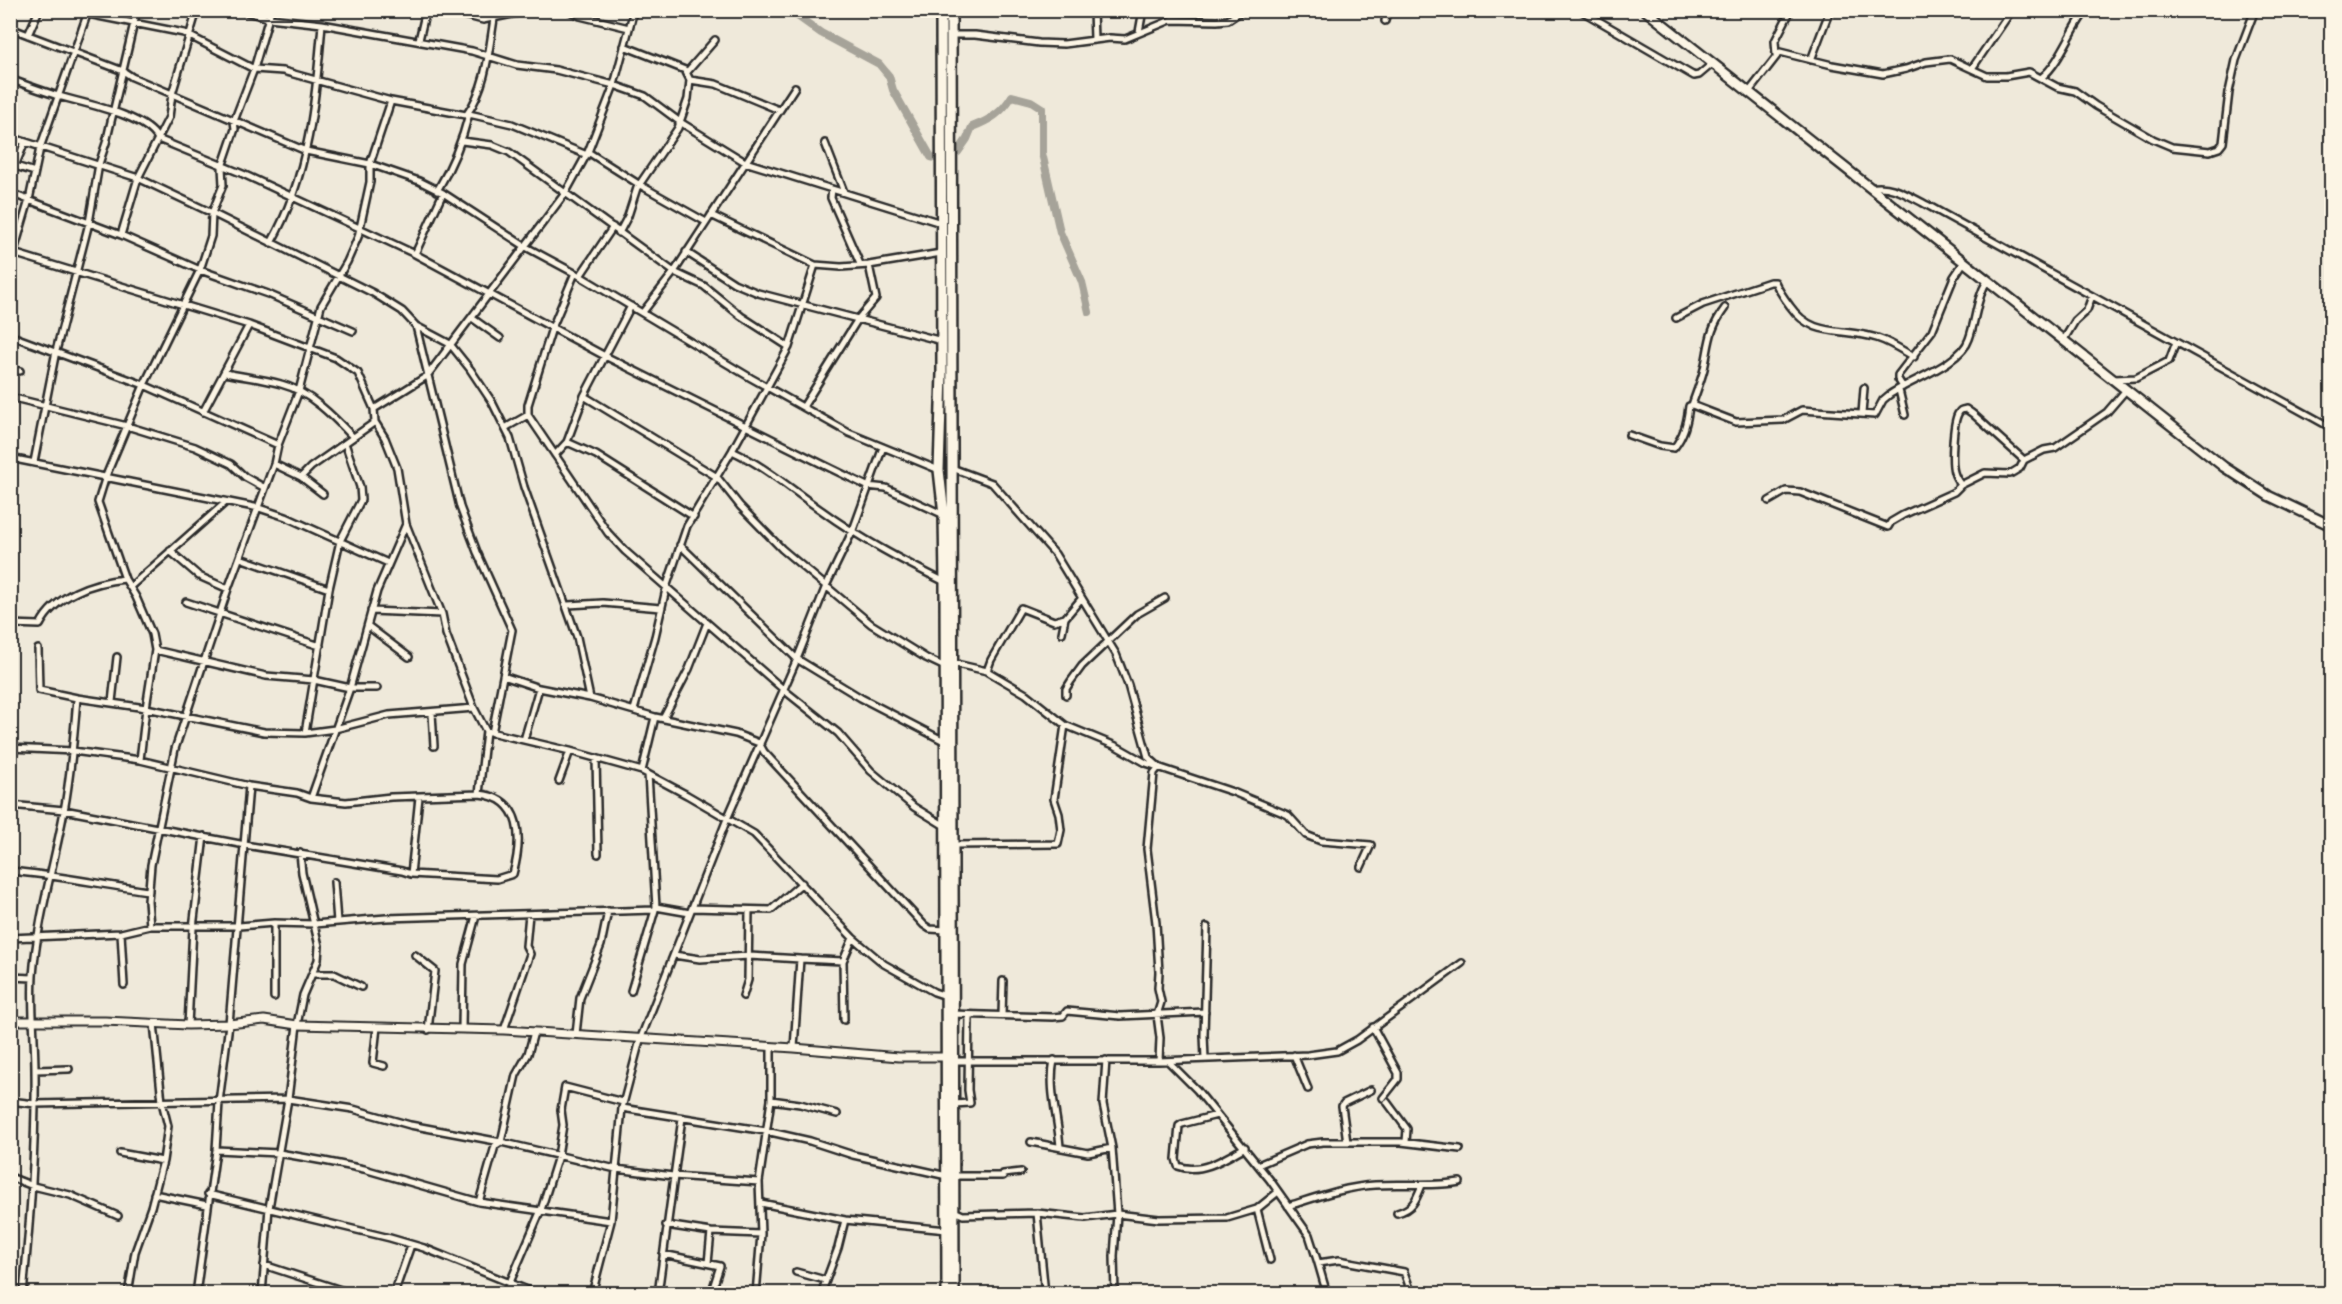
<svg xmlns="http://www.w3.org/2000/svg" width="2342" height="1304" viewBox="0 0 2342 1304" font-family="'Architects Daughter',sans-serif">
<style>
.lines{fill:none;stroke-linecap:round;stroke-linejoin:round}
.river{stroke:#a6a399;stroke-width:8}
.street-casing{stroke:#2b2b2b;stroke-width:10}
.secondary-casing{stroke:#2b2b2b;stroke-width:11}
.primary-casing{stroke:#2b2b2b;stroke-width:13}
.highway-casing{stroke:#2b2b2b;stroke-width:14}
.street{stroke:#fcf5e5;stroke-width:5}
.secondary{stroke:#fcf5e5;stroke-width:7}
.primary{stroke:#fcf5e5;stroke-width:8}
.highway{stroke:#fcf5e5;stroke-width:9}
</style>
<rect width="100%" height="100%" fill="#efe9da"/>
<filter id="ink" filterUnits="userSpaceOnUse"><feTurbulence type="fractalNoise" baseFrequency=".0167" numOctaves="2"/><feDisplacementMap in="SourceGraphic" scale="12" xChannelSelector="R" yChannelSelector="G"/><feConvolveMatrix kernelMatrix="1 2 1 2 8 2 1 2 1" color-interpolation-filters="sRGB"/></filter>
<g filter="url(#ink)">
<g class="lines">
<!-- river -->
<path class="river" d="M789 10 821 33 879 64 889 76 893 90 931 157 944 160 952 149 958 152 967 139 972 127C990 120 1002 113 1012 96L1031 101 1042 108V153L1060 232 1082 282 1089 312"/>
<!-- street casing -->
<g class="street-casing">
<path id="street" d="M239 10 269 18 322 24 472 51 517 65 556 70 614 85 645 96 680 122 745 162 941 223
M271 10 254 69 234 121 235 129 222 167 223 185 212 213 211 236 200 270 144 385 106 476 98 502 125 579 136 597 152 634 155 650 266 676 314 680 350 688H377
M444 10 483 20 532 10
M568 10 580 16 629 28
M1093 10 1094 39
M1580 10 1694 76 1699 75 1712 64
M88 14 184 33 254 69 283 71 391 101 466 115 469 114 512 124 587 155
M1385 21 1387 10
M10 28 123 71 132 77 306 151 370 164 419 181 443 193 526 247 580 276 751 378 849 433 939 470
M1139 32 1143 10
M28 35 39 10
M951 35H975L1039 43 1064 44 1110 38 1125 39 1171 20 1217 21 1228 20 1243 10
M419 40 426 10
M1776 55 1775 41 1791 10
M1811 60 1830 10
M1973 67 2012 10
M687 72 715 40
M2042 77C2058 65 2070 33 2083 15
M10 79C25 85 40 90 55 95 81 103 145 114 158 139L243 174 415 254 603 355 822 464 867 486 886 488 944 515
M690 80 716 84 779 110
M1748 93 1780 52 1832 65 1883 74 1906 69 1926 62 1950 59 1987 76H2006L2029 72 2057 87 2075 91 2096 106 2153 139 2172 147 2210 151 2219 148 2223 143 2229 92 2236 60 2255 10
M467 114C486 88 489 50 494 19
M10 137 138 178 212 213 373 293 402 311 416 326 450 344 470 369 492 402 510 438 524 487 577 637 590 698
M462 141 492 145 509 152 674 272 704 286 741 316 789 347
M25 142 15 166 35 172
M825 143 844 192
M588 152 640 185 706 222
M1870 188C1891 183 1909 196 1927 205L2332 428
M832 189 831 198 860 264
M437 191C452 166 462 142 469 114
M10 193 121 235 200 270 268 294 353 331
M711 215 815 265 841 267 869 265 941 253
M619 233 628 216 637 188 678 128 688 99 690 80 685 70 624 46
M121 235 138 178 169 117 172 94 197 10
M271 243C309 176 316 99 322 24
M10 252 249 325 336 358 358 373 374 409 375 422 385 438 397 468 406 524 442 614 446 634 474 708 486 731 570 751 642 771 687 795 754 834 853 938 884 964 934 992 946 996
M686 252 734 283 758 293 942 341
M415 254 443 193
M10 265 29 200 40 148 88 12
M575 273 552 328 528 405V415L608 533 625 551 784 690 838 733 871 771 914 807 945 826
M580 276 613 227
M643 312 674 272 795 87
M472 318 500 338
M1676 318 1703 304 1770 282H1775C1779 291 1784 298 1790 306 1813 339 1843 327 1877 338 1890 342 1902 350 1914 357
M416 326 460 507 477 552 512 630 492 733
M10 330V357
M12 336 144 385 278 445
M2063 341 2075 321 2087 310 2092 296
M10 370 20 371
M225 373C244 377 263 379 281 384 309 391 334 417 353 437
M2115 379 2136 378 2169 361 2176 342
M1903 387 1898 379V375L1932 331 1954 277 1964 262
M1899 390 1905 415
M584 396 717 477 740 506 782 549 871 624 926 658 945 667
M10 397 127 426 195 447 231 464 245 477 265 488
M1692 405C1696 393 1701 381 1704 369 1710 343 1708 331 1725 308
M803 407 858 319 876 298 869 265
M374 409 427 376 566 192 588 152 614 85 634 10
M203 412 249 325
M1862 414 1864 388
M505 428 528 415
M1629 435 1660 446 1674 448C1684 435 1687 423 1689 406L1692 405 1736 422 1783 420 1802 410 1875 415 1883 400 1889 395C1910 380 1961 364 1969 339 1976 320 1976 299 1987 281
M567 442 596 455 694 517
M732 451C765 466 792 490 821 510 859 538 903 561 945 582
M555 455 567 442 584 396 631 306
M10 458 259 508 286 517 388 563
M34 462 56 351 89 223 99 164 106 143 137 10
M274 464 301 477 311 467 375 422
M952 468 992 483 1055 554 1116 654 1128 685 1148 757 1158 766
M301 477 323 494
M1961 485C1958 481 1955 476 1954 472 1951 462 1953 423 1958 414 1960 410 1961 410 1966 409L1973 414 2024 460
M1769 501 1786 491 1800 492 1888 527 1891 522 1903 515 1954 492 1961 485 1985 473 2010 474 2020 468 2024 460 2044 450 2055 448 2107 412 2126 390
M680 545 797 659 861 698 946 742
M170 551 199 576 228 589
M240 558 329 589
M130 587 226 502
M186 602 320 646
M568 605 603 603 661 608
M371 611 442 614
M10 624 40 625C55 595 93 582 125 579
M368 626 409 657
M1062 633 1065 618 1081 599
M38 649 39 690 77 698 146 708 140 760
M155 650 146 708 264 732 305 733 335 729 389 715 474 708
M952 663 987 671 1026 694 1065 725 1116 746 1146 763 1233 792 1288 815 1306 835 1321 841 1371 845 1361 867
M987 671 991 660 1021 608 1054 621 1065 618
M503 676 539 688 590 698 655 717 736 734 759 743 764 752 924 925 930 929 946 930
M1066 695V689L1071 681 1082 666 1137 614 1165 598
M112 702 117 657
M634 710 655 637 667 585 687 526 732 451 789 347 815 265
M432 713 434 746
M664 717 689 669 707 623
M305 733 329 589 340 541 361 500 360 487 345 443
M524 740 539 688
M10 748 73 751 140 760 249 786 297 793 311 798 346 802 391 797 479 794 486 731
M596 758 598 854
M642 771 655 717
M648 774 656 907
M559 781 570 751
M311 798 350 688 377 591 406 524
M10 805 64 810 245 845 402 871 411 874 419 797
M952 845 1058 844 1061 830 1059 814 1054 799 1065 725
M10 871C57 875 103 885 149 891
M411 874 497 879 513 874C522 841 524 798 479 794
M334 882 337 922
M692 908 771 910 802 883
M150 926 148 901 151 865 175 749 228 589 274 464 278 445 299 391 321 306 347 262 358 237 370 182V164L391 101
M121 933 124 985
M10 938 121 933 150 926H239L274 923 314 924 386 918 655 910 656 907 690 913
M415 955 435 971 428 1030
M674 955 700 959 749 956 800 959 794 1048
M800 959 843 961
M313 974H334L361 987
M10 977 33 978
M631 991 655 910
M743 996 748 980 749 910
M274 997V923
M952 1014 1053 1017 1063 1016 1067 1011 1120 1016 1205 1012
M1002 1015 1003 981
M844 1020 843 961 853 938
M188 1025 193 928 204 836
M377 1027 373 1063 384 1066
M1373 1027 1398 1073V1079L1383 1098
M462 1029 463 964 476 916
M504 1030 530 954 526 946 529 914
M576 1034 580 998 601 945 608 911
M1294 1055 1308 1089
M1205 1059 1204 1035 1207 927
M1054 1060C1048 1089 1058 1117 1060 1147
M1106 1060 1103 1104 1112 1148 1117 1214 1114 1256 1115 1294
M952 1061H1159L1160 1038 1157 1015 1161 1002 1158 988 1159 972 1156 923 1147 849 1154 773 1159 767
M1159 1061 1308 1055 1337 1051 1357 1040 1462 963
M1168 1061 1197 1090 1270 1180 1309 1235 1318 1263 1339 1260 1404 1272 1409 1286 1406 1294
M35 1070 69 1069
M771 1100 800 1104 837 1114
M10 1101 35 1104 288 1099 353 1109 410 1125 501 1142 616 1169 673 1176 759 1182
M1387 1102 1407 1129 1406 1142
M954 1104 970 1103 968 1090 969 1015
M622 1108 766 1131 810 1141 853 1155 947 1176
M1217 1115 1182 1124 1179 1126 1176 1159 1178 1166C1201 1175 1226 1158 1245 1147
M1031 1142 1088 1153 1112 1148
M1347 1142 1342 1106 1344 1103 1371 1090
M216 1150 279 1153 324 1161 364 1169 479 1202 611 1221
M120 1153 163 1161
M1258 1165 1307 1144 1323 1142H1401L1460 1149
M1003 1174 1021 1172
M954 1176H1003
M10 1177 33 1186 70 1195 118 1216
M154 1194 207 1205
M208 1194 390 1238 424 1248 537 1294
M479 1202 495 1146 501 1142 516 1075 528 1054 534 1032
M761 1203 845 1220 947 1230
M1288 1206C1317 1197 1345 1187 1375 1185 1404 1183 1432 1187 1460 1182
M1257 1209 1270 1260
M954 1211 963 1215 1037 1213 1085 1218 1117 1214 1159 1219 1227 1218 1257 1209 1278 1192
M1037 1213 1045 1294
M1397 1213C1413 1209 1416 1200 1422 1185
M666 1225 711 1232 761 1234
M663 1254 720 1266 711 1294
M708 1263 711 1232
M1318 1263 1327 1294
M264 1265 353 1294
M796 1272 825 1280
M23 1294C30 1220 36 1146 35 1071 35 1040 31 1008 33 976 37 920 54 866 64 811 71 774 74 736 77 698
M128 1294 135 1252 151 1207 163 1161 168 1126 162 1102 154 1023
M196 1294 216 1150 219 1102 229 1024 249 786
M262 1294 269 1208 288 1099 297 1025 303 995 318 960 319 946 302 873 300 853
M394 1294 411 1245
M505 1294 541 1210 558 1156 563 1125 561 1110 565 1087 623 1102
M592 1294 611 1221 622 1108 640 1040 727 819 797 659 826 586 853 530 883 447
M658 1294 682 1118
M756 1294 761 1234 759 1182 771 1100V1047
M821 1294 838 1248 845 1220"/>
</g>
<!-- secondary casing -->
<g class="secondary-casing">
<path id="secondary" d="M10 1021H105L188 1025 229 1024 264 1020 297 1025 504 1030 794 1048 899 1057H945"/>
</g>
<!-- primary casing -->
<g class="primary-casing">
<path id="primary" d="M1645 10 2224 467 2269 496 2332 526"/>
</g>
<!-- highway casing -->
<g class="highway-casing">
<path id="highway" d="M941 10 942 373 939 470 944 515 945 582 947 1294
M951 10 954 1294"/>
</g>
<!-- street -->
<use href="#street" class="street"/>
<!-- secondary -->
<use href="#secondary" class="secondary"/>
<!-- primary -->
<use href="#primary" class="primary"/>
<!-- highway -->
<use href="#highway" class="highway"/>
</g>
</g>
<!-- margin -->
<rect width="2342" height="1304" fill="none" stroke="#fcf5e5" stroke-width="36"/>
<rect x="18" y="18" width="2306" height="1268" fill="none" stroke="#2b2b2b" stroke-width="2" filter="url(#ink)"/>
</svg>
